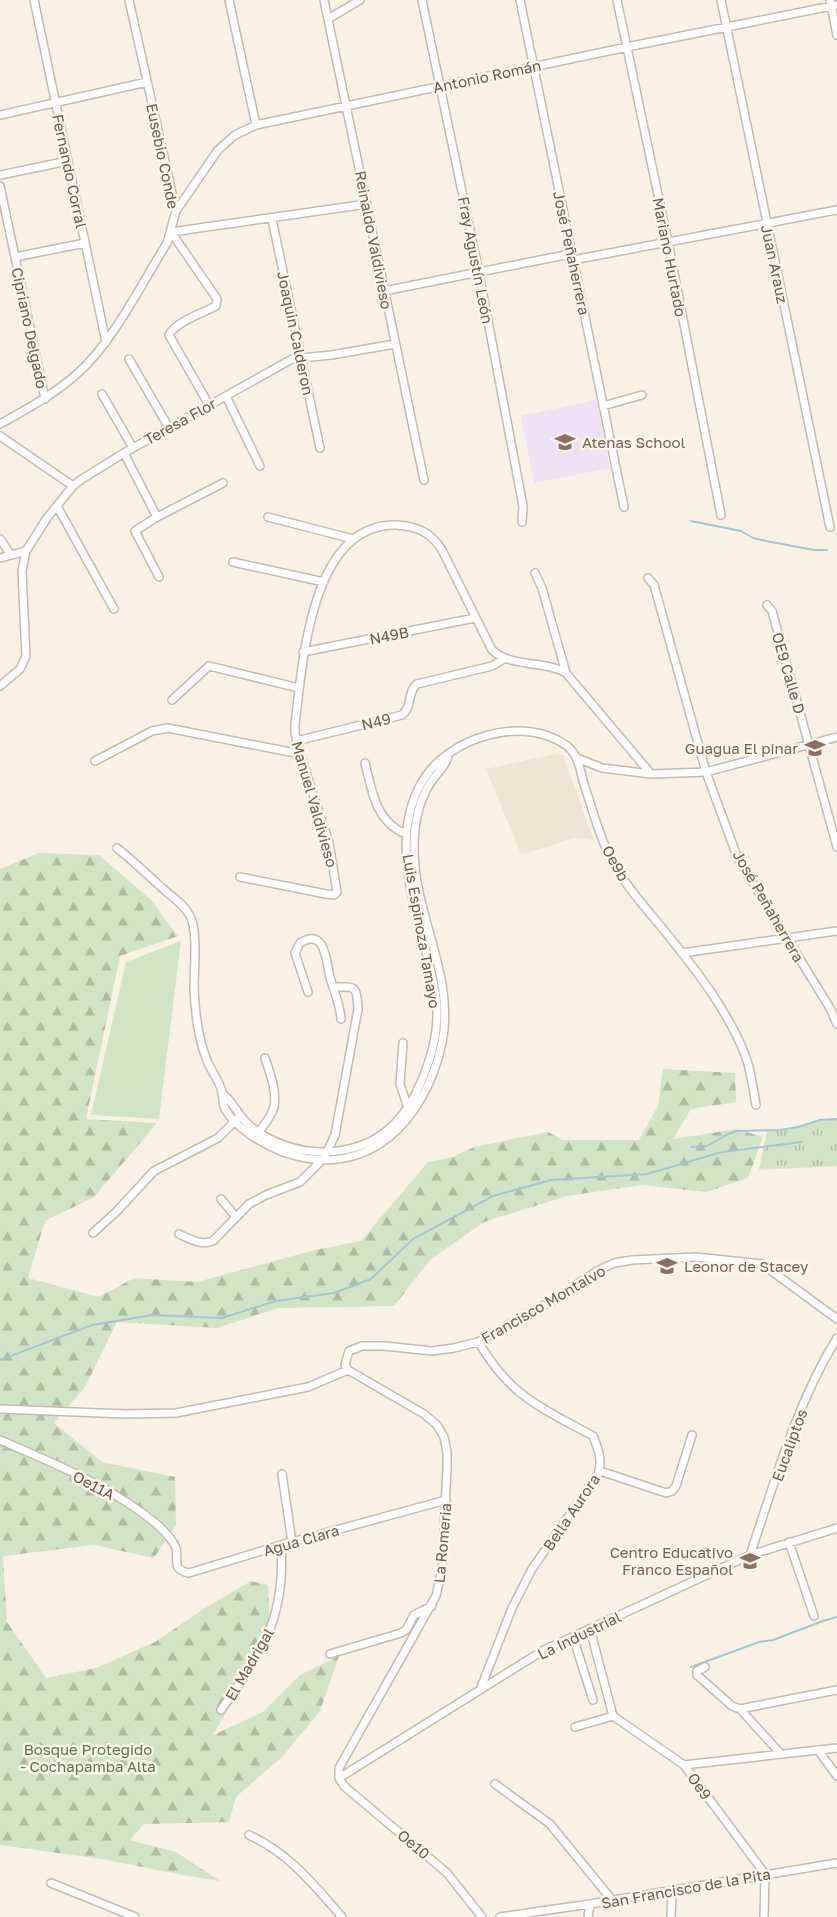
<svg xmlns="http://www.w3.org/2000/svg" width="837" height="1917" viewBox="0 0 837 1917" font-family="'Golos Text',sans-serif">
<style>
.residential{fill:#efe3d4}
.education{fill:#eee1f5}
.forest{fill:url(#forest-firs)}
.park{fill:url(#park-tufts)}
.garden{fill:#d1e4c5}
.lines{fill:none;stroke-linecap:round;stroke-linejoin:round}
.stream{stroke:#a3c7cf;stroke-width:2}
.street-casing{stroke:#c8b9ac;stroke-width:10}
.street{stroke:#fff;stroke-width:7}
.labels{text-anchor:middle;dominant-baseline:central;stroke-width:5;stroke-linejoin:round;paint-order:stroke}
.street-label{font-size:15px;fill:#6d5a4d;stroke:#fcf5ea}
.education-label{font-size:15px;fill:#785e54;stroke:#fcf5ea;text-anchor:start}
.park-label{font-size:15px;fill:#56774a;stroke:#fcf5ea}
</style>
<defs>
<pattern id="forest-firs" width="22" height="20" patternUnits="userSpaceOnUse" patternTransform="scale(1.5)"><rect width="22" height="20" fill="#d1e4c5"/><path d="M5 1l3.5 6h-7zM16 11l3.5 6h-7z" fill="#aebca2"/></pattern>
<pattern id="park-tufts" width="24" height="20" patternUnits="userSpaceOnUse" patternTransform="scale(1.5)"><rect width="24" height="20" fill="#d1e4c5"/><path d="M3 7l-1-3M5 7V3M7 7l1-3M15 17l-1-3M17 17v-4M19 17l1-3" fill="none" stroke="#aebca2"/></pattern>
</defs>
<rect width="100%" height="100%" fill="#f9f1e4"/>
<!-- residential -->
<path class="residential" d="M555 754 563 755 594 840 573 838 551 846 521 854 486 769Z"/>
<!-- education -->
<path class="education" d="M596 400 610 468 534 483 521 416Z"/>
<!-- forest -->
<path class="forest" d="M39 853 99 855 151 900 178 936 120 956 86 1119 157 1123 94 1197 45 1221 28 1278 99 1297 134 1278 197 1282 315 1250 361 1241 428 1162 453 1157 474 1147 548 1132 563 1140H639L658 1106 663 1069 735 1073 736 1102 691 1109 673 1139 737 1129 763 1137 748 1178 707 1192 642 1185 567 1196 484 1222 430 1260 394 1306 278 1308 217 1328 117 1322 85 1387 54 1423 102 1462 175 1477 176 1525 154 1558 94 1545 3 1556 7 1622 46 1678 96 1668 155 1642 205 1608 251 1581 268 1585 270 1638 213 1735 263 1712 300 1675 339 1656 320 1711 283 1756 236 1797 229 1822 144 1824 130 1840 176 1852 220 1881 183 1875 102 1859 0 1845V869Z"/>
<!-- park -->
<path class="park" d="M837 1119V1166L759 1170 767 1132 798 1127 820 1120Z"/>
<!-- garden -->
<path class="garden" d="M181 941 159 1119 91 1115 126 962Z"/>
<g class="lines">
<!-- stream -->
<path class="stream" d="M691 521 741 531 753 538 766 541 814 550H827
M691 1147 707 1146 728 1134 737 1131 780 1130 798 1127 820 1120 837 1119
M0 1360 92 1325 153 1315 222 1318 276 1301 334 1293 371 1279 413 1239 493 1196 551 1180 647 1174 722 1152 802 1142
M691 1667 759 1642 773 1640 823 1621 837 1617"/>
<!-- street casing -->
<g class="street-casing">
<path id="street" d="M34 0 106 342
M229 0 256 125
M324 0 424 480
M422 0 478 268 523 506 522 522
M520 0 624 507
M617 0 668 242 721 515
M721 0 830 527
M830 0 837 35
M328 19 360 0
M0 115 147 82
M0 175 68 161
M0 186 45 399
M176 211 218 150 235 135 256 125 632 46 837 5
M272 219 320 448
M171 232 217 299 216 306C204 312 174 323 169 335L209 405
M171 232 367 204
M15 257 85 243
M384 291 565 255 573 260 837 210
M129 359 169 428
M102 394 133 448
M226 396 260 466
M603 406 642 395
M0 424C27 409 55 394 78 373 113 342 142 283 167 243L176 211 129 0
M0 436 73 486
M124 453 157 517
M57 506 114 609
M268 517 353 539
M0 539 11 555
M0 558 26 551
M233 562 324 582
M535 573 542 588 566 673
M159 577 135 531 157 517 223 483
M648 578 654 585 706 772 738 859 830 1008 837 1024
M767 605 772 611 837 847
M303 652 475 618
M0 686 20 669 26 656 22 571 26 551 47 518 73 486 82 479 124 453 292 359 331 355 395 344
M172 700 209 666 299 688
M296 741 402 715C413 706 407 692 417 684L492 666 504 659
M577 758 602 768 651 774 706 772 837 737
M95 761 152 731 168 728 300 754
M365 763C372 792 376 822 406 834
M117 848C132 860 147 874 161 887 171 896 184 904 190 916 198 930 194 970 194 988 195 1013 198 1040 208 1063 212 1072 220 1082 222 1092 223 1098 222 1102 225 1109 236 1128 262 1144 283 1152 368 1182 425 1121 442 1043 456 977 413 913 414 847 414 824 418 802 431 782 437 773 446 766 448 756
M240 877 326 894 334 895 337 892 329 843 300 754 295 733V724C303 663 310 524 396 525 416 526 431 532 442 550L492 650C511 668 544 660 566 673L651 774
M682 953 837 931
M308 992 295 953 300 943C326 927 326 962 330 977 334 992 340 1003 341 1019
M403 1043 400 1084 408 1108
M222 1093C230 1099 234 1107 240 1115 247 1124 256 1132 266 1137 297 1154 332 1157 365 1144 388 1134 405 1115 416 1093 428 1068 438 1038 437 1010 437 993 432 976 428 960 414 903 390 837 422 782 448 737 524 714 567 746 580 756 580 773 585 787 592 808 598 832 608 852 623 885 649 911 671 939 699 974 729 1013 745 1055 751 1070 753 1088 756 1105
M256 1136C262 1127 271 1118 274 1107 277 1091 270 1073 265 1058
M221 1199 236 1217
M93 1233 117 1211 154 1171 218 1138 237 1119
M179 1234C190 1239 201 1246 213 1241L249 1204 266 1195 300 1182 324 1158 335 1135 358 1009C357 982 353 988 334 987
M478 1342C486 1353 493 1366 503 1376 526 1403 562 1419 593 1436 598 1448 603 1461 598 1474L532 1569 512 1608 480 1690
M348 1370 424 1414 437 1425 444 1437 447 1452V1468L442 1569 436 1596 339 1768V1778L344 1786 447 1873 482 1917
M348 1370 345 1365 349 1351 362 1346H384L432 1351 454 1348 478 1342 557 1298 597 1271 614 1263 632 1260 696 1257 762 1264 837 1319
M0 1409 126 1414 176 1413 308 1387 348 1370
M0 1440C55 1464 113 1487 159 1526 164 1531 174 1542 176 1548 179 1561 171 1569 189 1573L281 1545 446 1500
M600 1471 666 1493 672 1491 676 1486 692 1435
M282 1474 292 1542
M789 1542 814 1616
M750 1555C775 1482 796 1404 837 1338
M590 1629 613 1716
M573 1637 593 1700
M330 1654 401 1633 406 1630 414 1615 432 1606
M705 1667 697 1671V1675L732 1706 740 1709 837 1690
M740 1709 780 1753
M221 1710C262 1653 286 1618 281 1545
M575 1727 613 1716 684 1765 765 1874 764 1917
M818 1750 837 1776
M684 1765 837 1748
M339 1778 544 1650 750 1555 837 1528
M495 1784 550 1824 612 1900
M249 1835C290 1854 313 1884 342 1917
M51 1883 135 1917
M500 1917 590 1904 837 1863
M588 1917 590 1904
M671 1917 672 1890"/>
</g>
<!-- street -->
<use href="#street" class="street"/>
</g>
<!-- icons -->
<defs>
<g id="school-bare" transform="scale(1.62)"><path d="M0-5L7-2L0 1L-7-2ZM-4 1L0 2.5L4 1V4Q0 6-4 4Z" fill="#8d6e63" stroke="#fcf5ea" stroke-width="2.5" paint-order="stroke"/></g>
</defs>
<g fill-rule="evenodd">
<use href="#school-bare" x="565" y="442"/>
<use href="#school-bare" x="815" y="748"/>
<use href="#school-bare" x="667" y="1266"/>
<use href="#school-bare" x="750" y="1561"/>
</g>
<g class="labels">
<!-- street labels -->
<g class="street-label">
<text transform="translate(487 76) rotate(-12)">Antonio Román</text>
<text transform="translate(163 156) rotate(78)">Eusebio Conde</text>
<text transform="translate(70 171) rotate(78)">Fernando Corral</text>
<text transform="translate(374 240) rotate(79)">Reinaldo Valdivieso</text>
<text transform="translate(572 253) rotate(78)">José Peñaherrera</text>
<text transform="translate(670 257) rotate(79)">Mariano Hurtado</text>
<text transform="translate(476 260) rotate(79)">Fray Agustín León</text>
<text transform="translate(775 264) rotate(78)">Juan Arauz</text>
<text transform="translate(30 328) rotate(78)">Cipriano Delgado</text>
<text transform="translate(296 333) rotate(78)">Joaquin Calderon</text>
<text transform="translate(180 421) rotate(-29)">Teresa Flor</text>
<text transform="translate(389 635) rotate(-11)">N49B</text>
<text transform="translate(789 673) rotate(74)">OE9 Calle D</text>
<text transform="translate(376 721) rotate(-14)">N49</text>
<text transform="translate(315 804) rotate(74)">Manuel Valdivieso</text>
<text transform="translate(616 863) rotate(61)">Oe9b</text>
<text transform="translate(769 906) rotate(60)">José Peñaherrera</text>
<text transform="translate(422 931) rotate(80)">Luis Espinoza Tamayo</text>
<text transform="translate(543 1304) rotate(-30)">Francisco Montalvo</text>
<text transform="translate(789 1445) rotate(-70)">Eucaliptos</text>
<text transform="translate(94 1485) rotate(28)">Oe11A</text>
<text transform="translate(571 1512) rotate(-56)">Bella Aurora</text>
<text transform="translate(301 1540) rotate(-16)">Agua Clara</text>
<text transform="translate(442 1543) rotate(-85)">La Romeria</text>
<text transform="translate(579 1635) rotate(-26)">La Industrial</text>
<text transform="translate(249 1664) rotate(-60)">El Madrigal</text>
<text transform="translate(700 1786) rotate(54)">Oe9</text>
<text transform="translate(414 1844) rotate(40)">Oe10</text>
<text transform="translate(686 1888) rotate(-10)">San Francisco de la Pita</text>
</g>
<!-- education labels -->
<g class="education-label">
<text x="582" y="442">Atenas School</text>
<text x="798" y="748" text-anchor="end">Guagua El pinar</text>
<text x="684" y="1266">Leonor de Stacey</text>
<text x="733" y="1552" text-anchor="end">Centro Educativo<tspan x="733" dy="17">Franco Español</tspan></text>
</g>
<!-- park labels -->
<g class="park-label">
<text x="88" y="1749">Bosque Protegido<tspan x="88" dy="17">- Cochapamba Alta</tspan></text>
</g>
</g>
</svg>
